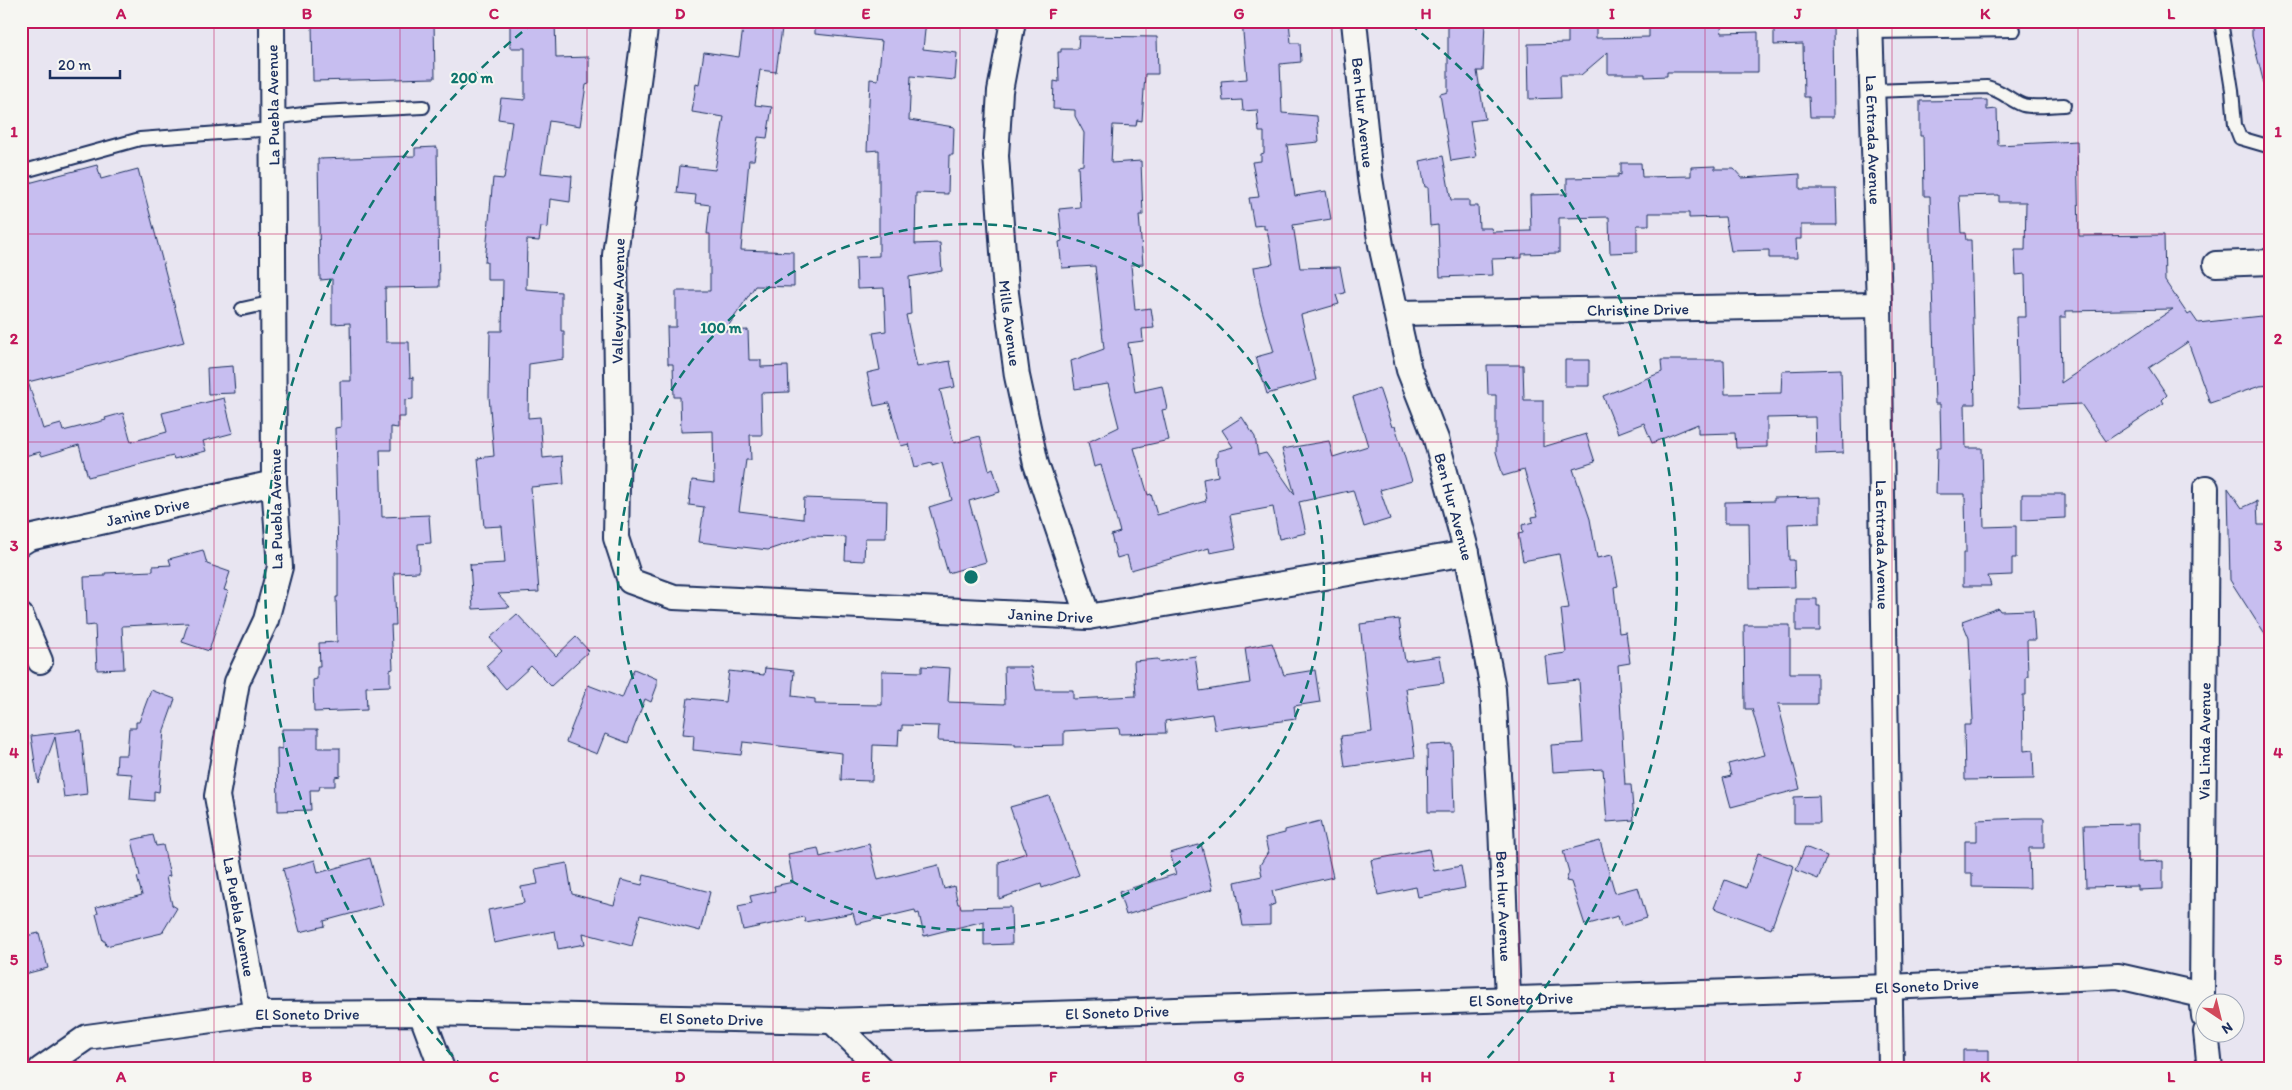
<svg xmlns="http://www.w3.org/2000/svg" width="2292" height="1090" viewBox="0 0 2292 1090" font-family="Itim,sans-serif">
<style>
.building{fill:#c7bef0;stroke:#1b2f5e;fill-rule:evenodd}
.lines{fill:none;stroke-linecap:round;stroke-linejoin:round}
.lane-casing{stroke:#1b2f5e;stroke-width:16}
.street-casing{stroke:#1b2f5e;stroke-width:28}
.lane{stroke:#f6f6f2;stroke-width:12}
.street{stroke:#f6f6f2;stroke-width:24}
.grid{fill:none;stroke:#c2185b;stroke-width:1;stroke-opacity:0.55}
.ring{fill:none;stroke:#0f766e;stroke-width:2.5;stroke-dasharray:9 6}
.labels{text-anchor:middle;dominant-baseline:central;stroke-width:4;stroke-linejoin:round;paint-order:stroke}
.street-label{font-size:16px;fill:#1b2f5e;stroke:#f6f6f2}
.centre{fill:#0f766e;stroke:#f6f6f2;stroke-width:2.5}
.ring-label{font-size:15px;text-anchor:middle;font-weight:bold;fill:#0f766e;stroke:#f6f6f2;stroke-width:4;stroke-linejoin:round;paint-order:stroke}
.neatline{fill:none;stroke:#c2185b;stroke-width:2}
.grid-label{font-size:16px;text-anchor:middle;font-weight:bold;fill:#c2185b}
</style>
<rect width="100%" height="100%" fill="#e8e5f1"/>
<filter id="ink" filterUnits="userSpaceOnUse"><feTurbulence type="fractalNoise" baseFrequency=".02" numOctaves="2"/><feDisplacementMap in="SourceGraphic" scale="10" xChannelSelector="R" yChannelSelector="G"/><feConvolveMatrix kernelMatrix="1 2 1 2 8 2 1 2 1" color-interpolation-filters="sRGB"/></filter>
<g filter="url(#ink)">
<!-- building -->
<path class="building" d="M434 21 435 78 313 81 312 22Z
M510 21H555L556 58 589 57V84L586 85 580 126 549 121 541 173 572 176 570 202 550 199 548 228 541 227 539 241 527 240 526 289 561 292V331H564V359L529 364 528 418 540 417 543 458 562 456 564 484 531 487 539 592 498 594 510 607 473 609 470 563 471 565 505 563 502 526 484 527 478 458 494 456 489 396 490 331H502L503 280H487V262H485L493 178 504 179 512 121 498 119 501 98 525 100V48H510Z
M744 21H783L776 72 760 70 755 105 772 107 767 138 758 137 754 160H749L741 250 794 252V287L755 286 725 331 748 330 749 360H761V367L788 366 789 392 761 393 762 435H750L751 460H746L739 511 803 519 804 498 887 501 886 538H865L864 561 845 560 846 537 810 536 768 550 699 542 704 507 689 505 692 480 714 483 713 431 681 432 680 397H674L673 364H668L667 327H676V291H710V234H707L710 205 695 203 696 195 677 193 680 166 715 170 724 117 692 112 696 84 699 85 704 52 739 57Z
M815 21H926L923 49 957 53 955 80 911 76 909 120 954 127 953 155H949L948 194 916 193 915 244 940 243 942 271 909 277 911 314 906 315 917 367 950 361 955 387 940 390 954 443 980 436 989 470 993 468 1000 492 969 501 986 562 948 573 929 507 952 500 942 463 932 466V463L915 467 909 444 901 446 889 403 874 406 867 373 880 370 873 333 886 331 884 288 857 289 856 257 879 256V150L867 151 870 79 878 80 882 41 815 34Z
M1242 21H1289L1291 43H1300L1301 62 1280 64 1282 113 1317 116 1319 142 1287 145 1295 196 1326 191 1331 219 1293 225 1300 268 1340 267 1345 293 1336 295 1339 304 1301 315 1316 380 1267 394 1256 357 1274 352 1260 303 1254 267 1273 264 1267 229H1264V225L1254 226 1249 198 1259 197 1252 162 1261 161V154L1264 153V132H1259L1257 110 1243 111 1242 100 1223 101 1221 81 1247 79Z
M1448 21H1485L1483 71H1477L1485 119 1470 121 1476 157 1451 161 1440 94 1448 92Z
M1568 21H1596V38L1649 37V21H1720L1722 33 1758 32V72H1667V76L1645 77V74H1608V52L1581 75H1560L1561 98 1529 99 1528 44 1568 43Z
M1774 21H1833L1834 117H1810L1809 97H1804L1803 44 1774 45Z
M2252 21H2271V83L2264 84 2252 36Z
M1079 36 1157 37 1158 74H1145L1142 121 1137 120 1136 126 1113 125 1111 163 1141 161 1143 215H1139L1143 264 1131 265 1135 310 1151 308 1154 328 1142 329 1143 341 1128 343 1135 392 1162 386 1167 409 1162 410 1169 440 1134 448 1148 495 1151 494 1157 515 1206 501 1203 479 1218 476 1216 458 1218 457V451L1233 447 1222 430 1242 417 1255 437 1258 455 1266 453 1295 495 1282 449 1329 441 1333 457 1368 446 1353 397 1379 388 1392 427 1395 426 1412 481 1380 490 1390 519 1364 527 1353 490 1299 502 1306 533 1279 539 1273 507 1230 515 1236 548 1210 553 1209 548 1131 570 1127 555 1117 558 1111 535 1120 532 1101 465 1094 467 1088 442 1119 427 1108 384 1075 389 1071 361 1104 349 1095 266 1062 268 1059 242 1062 241 1059 209 1080 207 1078 166 1083 165 1084 133 1075 116V110L1053 109 1054 81 1059 82 1058 52H1061V49H1078Z
M1987 100V110L1997 109 1998 145 2077 141 2079 236 2164 235 2165 281 2188 315 2191 313 2198 323 2261 316V317L2271 316V385L2260 386 2210 403 2188 342 2149 368 2167 395 2162 400 2164 403 2106 441 2081 404 2019 407 2017 317H2026L2025 274 2016 275 2015 250H2025L2026 202H1999V195L1959 196 1961 233H1965L1966 240H1971L1975 404H1965L1966 448H1982L1984 527 2016 526V558H2012V575L1988 576 1991 586H1963V553H1966L1965 494H1936L1937 448H1941L1940 404H1935L1930 196H1924L1923 136H1920V101ZM2173 309 2061 383 2060 317H2066V311Z
M437 147 439 287 385 288 386 342H409L410 378 413 377V399L405 400V417H398V428L391 427V450H380L382 517 429 515 431 543 418 544 419 572 394 573 396 625H391L393 669 390 670V686L366 687 367 710 314 712 313 680 317 679V666H320L319 643 337 642 336 597H338V556L335 428 341 427 340 381H351L350 323 332 324V279L320 280 318 159 415 156V148Z
M1443 156 1451 200H1469V206H1478L1479 228H1491L1492 232 1531 231 1530 195 1567 194V178L1618 177V174L1621 175V163H1641L1642 177 1691 176V167L1715 166V169H1734L1742 178 1800 174V189H1836L1837 225H1801V239H1796L1797 258H1769V250L1731 251 1725 217 1689 218V213H1649V225H1637V252L1610 253 1609 217 1559 218V253L1522 254V258L1492 259 1493 275 1440 277 1438 225 1430 226 1428 187H1425L1420 161Z
M97 165 101 179 138 169 184 342 28 382 43 429 61 424 63 431 106 420 105 418 123 413 131 442 167 432 162 413 224 398 233 433 203 441 206 451 174 459 173 456 88 477 79 445 42 456 40 452 21 457V185Z
M1565 360H1589V386H1565Z
M1661 360H1724L1725 394 1781 393 1782 371 1841 369 1843 453 1816 454 1815 417 1767 418V447L1736 448 1735 433 1698 434V424L1652 443 1644 423 1618 433 1603 396 1662 372Z
M1487 365H1523L1524 400H1543V447L1586 434 1595 462 1573 469 1590 519 1597 558 1612 555 1618 586 1614 587 1619 633 1626 632 1630 663 1618 665 1625 785H1631L1634 820 1607 822 1603 769 1553 772 1551 745 1583 743 1579 680 1548 683 1545 656 1566 653 1561 609 1569 608 1559 554 1523 561 1518 534 1523 533 1522 525 1533 522 1532 517 1538 516 1524 470 1503 476 1496 452V395H1488Z
M233 366 235 393 208 394 207 368Z
M2228 488 2242 508 2257 501 2258 525H2266V569L2271 576V644L2230 580Z
M2022 494H2065V518L2022 520Z
M1820 497V523L1788 524 1789 560H1794L1795 587 1750 588 1749 523H1725V502L1774 501V498Z
M203 550 207 564 230 572 224 590 228 591 209 651 182 642 188 623 122 626 124 669 97 670 95 625 86 626 84 577 105 576V573L153 571V566L171 565 169 559Z
M1796 599H1817V606H1820V631H1796Z
M1998 608 2000 611 2033 610 2035 640H2027L2028 676 2026 677V695H2023L2024 751 2033 750 2034 779 1965 780 1964 725H1971V720H1973L1969 638 1962 621Z
M517 614 556 656 576 637 589 651 551 686 531 666 506 689 486 666 502 651 490 638Z
M1399 619 1405 661 1440 656 1444 683 1406 688 1415 757 1345 767 1341 736 1372 732 1360 624Z
M1744 625H1790V673H1817V704H1778L1800 789 1731 807 1723 778 1731 776 1728 764 1765 755 1752 709H1745Z
M1272 643 1284 675 1315 670 1320 702 1294 706 1296 719 1215 730 1212 714 1165 721 1166 733 1120 734 1119 728 1064 731V745L1015 746V744L938 741 939 726 902 725V731L899 730 898 746 873 745 872 781 841 780 842 753 743 742 741 755 693 750 694 735 683 734 688 698 725 702 729 671 764 675 765 668 794 671 792 696 815 699V704L882 705V671L922 672V666L950 668 948 702 1005 704 1004 667H1031L1036 690H1073V699L1136 696 1134 661 1158 659 1159 662 1195 656 1200 691 1250 683 1245 648Z
M634 669 657 679V686L651 702 645 699 628 743 605 734 597 754 566 742 588 685 622 698Z
M151 690 175 699 164 730 159 792 154 791V801L130 799 132 774 116 773 117 755H127L129 728H136V722H139Z
M282 729H318V748H340V776L335 777V786H320L319 790H310L311 810 278 811 277 748 282 749Z
M81 730 87 794 64 797 55 737 38 783 31 736Z
M1452 744 1454 812H1428L1427 745Z
M1049 796 1079 875 1042 888 1041 884 999 899V862L1026 853 1010 807Z
M1819 796 1820 823H1794V797Z
M2025 818H2044V848H2029L2030 888 1972 887V873H1965V841H1977V820Z
M1320 821 1333 877 1272 891 1275 904 1270 906V925L1243 926 1235 882 1262 876 1260 865 1268 852 1265 838 1285 833V830Z
M2138 824V862L2163 861V889L2138 890V886L2086 887 2084 825Z
M153 835 156 846 163 845 170 876 166 877 172 905 177 908 162 933 106 946 105 941H103L96 914 98 913 96 907 142 895 137 877 140 876 132 840Z
M1600 841 1615 893 1638 887 1647 918 1621 926 1618 916 1585 925 1571 882 1566 881 1569 872 1563 851Z
M869 844 878 880 938 865 944 889 954 886 958 904H960L961 908 1011 907 1012 944 984 945V921L924 936 919 913 916 914 915 910 856 924 853 913 805 922 804 917 743 930 738 906 752 903 750 896 775 891 774 886 793 882 788 854 818 848 820 857Z
M1201 844 1213 889 1126 915 1119 892 1176 874 1170 853Z
M1805 847 1827 856 1818 879 1796 870Z
M1429 849 1434 871 1461 866 1465 888 1418 897 1416 887 1378 895 1371 860Z
M1758 853 1794 866 1771 929 1714 908 1725 880 1746 888Z
M370 858 383 905 324 921 325 926 300 932 283 869 315 860 318 873Z
M567 863 572 894 614 905 621 880 642 885 644 875 710 892 700 931 640 915 632 946 583 933 585 944 558 949 555 931 494 943 488 910 524 903 521 887 538 884 535 869Z
M39 933 48 968 21 975V937Z
M1963 1050H1989V1069H1963Z"/>
<g class="lines">
<!-- lane casing -->
<g class="lane-casing">
<path id="lane" d="M2221 21 2232 90 2235 125 2240 138 2271 147
M1870 32 2014 30
M1872 91 1987 87C2003 91 2009 100 2023 105 2034 108 2051 105 2064 105
M273 118 319 112 423 107
M21 172 140 139 273 129
M242 309 274 302"/>
</g>
<!-- street casing -->
<g class="street-casing">
<g id="street">
<path id="s1" d="M646 21 615 255 618 432 616 538 630 581 674 597 1088 617 1467 553"/>
<path id="s2" d="M1013 21 1000 91 996 156 1006 293 1017 376 1036 464 1088 617"/>
<path id="s3" d="M1354 21 1370 178 1381 245 1409 370 1436 439 1467 553 1493 689 1501 825 1508 999"/>
<path id="s4" d="M1870 21 1879 305 1891 1069"/>
<path d="M2216 264 2271 262"/>
<path id="s5" d="M1397 313 1879 305"/>
<path id="s6" d="M21 543 29 538 274 483"/>
<path d="M21 616 40 661"/>
<path d="M421 1013 442 1069"/>
<path d="M257 1014 217 796 237 682 266 620 280 567 274 483 272 21"/>
<path id="s7" d="M2204 1016 2202 995 2206 488"/>
<path d="M832 1021 881 1069"/>
<path d="M2206 1032 2210 1069"/>
<path id="s8" d="M41 1069 87 1037 257 1014 421 1013 832 1021 1890 987 2118 976 2202 995"/>
</g>
</g>
<!-- lane -->
<use href="#lane" class="lane"/>
<!-- street -->
<use href="#street" class="street"/>
</g>
</g>
<!-- grid -->
<path class="grid" d="M214 21V1069M400 21V1069M587 21V1069M773 21V1069M960 21V1069M1146 21V1069M1332 21V1069M1519 21V1069M1705 21V1069M1892 21V1069M2078 21V1069M21 234H2271M21 442H2271M21 648H2271M21 856H2271"/>
<!-- distance rings -->
<g class="ring">
<circle cx="971" cy="577" r="353"/>
<path d="M463 1067A706 706 0 0 1 532 24M1410 24A706 706 0 0 1 1479 1067"/>
</g>
<g class="labels">
<!-- street labels -->
<g class="street-label">
<text transform="translate(273 105) rotate(-91)">La Puebla Avenue</text>
<text stroke="none"><textPath href="#s3" startOffset="92">Ben Hur Avenue</textPath></text>
<text stroke="none"><textPath href="#s4" startOffset="119">La Entrada Avenue</textPath></text>
<text transform="translate(618 301) rotate(-89)">Valleyview Avenue</text>
<text stroke="none"><textPath href="#s5" startOffset="241">Christine Drive</textPath></text>
<text stroke="none"><textPath href="#s2" startOffset="304">Mills Avenue</textPath></text>
<text stroke="none"><textPath href="#s3" startOffset="498">Ben Hur Avenue</textPath></text>
<text transform="translate(276 509) rotate(-91)">La Puebla Avenue</text>
<text stroke="none"><textPath href="#s6" startOffset="131">Janine Drive</textPath></text>
<text stroke="none"><textPath href="#s4" startOffset="524">La Entrada Avenue</textPath></text>
<text stroke="none"><textPath href="#s1" startOffset="988">Janine Drive</textPath></text>
<text stroke="none"><textPath href="#s7" startOffset="275">Via Linda Avenue</textPath></text>
<text stroke="none"><textPath href="#s3" startOffset="902">Ben Hur Avenue</textPath></text>
<text transform="translate(239 917) rotate(80)">La Puebla Avenue</text>
<text stroke="none"><textPath href="#s8" startOffset="1898">El Soneto Drive</textPath></text>
<text stroke="none"><textPath href="#s8" startOffset="1492">El Soneto Drive</textPath></text>
<text stroke="none"><textPath href="#s8" startOffset="1088">El Soneto Drive</textPath></text>
<text stroke="none"><textPath href="#s8" startOffset="278">El Soneto Drive</textPath></text>
<text stroke="none"><textPath href="#s8" startOffset="682">El Soneto Drive</textPath></text>
</g>
</g>
<circle cx="971" cy="577" r="8" class="centre"/>
<g class="ring-label">
<text x="472" y="83">200 m</text>
<text x="721" y="333">100 m</text>
</g>
<!-- margin -->
<rect width="2292" height="1090" fill="none" stroke="#f6f6f2" stroke-width="55"/>
<!-- north arrow -->
<g transform="translate(2220 1018) rotate(145)"><circle r="24" fill="#f6f6f2" stroke="#9ea6b7"/>
<path d="M0-4L9 19L0 12L-9 19Z" fill="#d1495b"/>
<text y="-8" font-size="14" font-weight="bold" text-anchor="middle" fill="#1b2f5e">N</text>
</g>
<!-- scale -->
<path d="M50 70v8h70v-8" fill="none" stroke="#1b2f5e" stroke-width="2.5"/>
<text x="58" y="70" font-size="15" fill="#1b2f5e" stroke="#f6f6f2" stroke-width="4" paint-order="stroke">20 m</text>
<rect x="28" y="28" width="2236" height="1034" class="neatline"/>
<g class="grid-label">
<text x="121" y="19">A</text>
<text x="307" y="19">B</text>
<text x="494" y="19">C</text>
<text x="680" y="19">D</text>
<text x="866" y="19">E</text>
<text x="1053" y="19">F</text>
<text x="1239" y="19">G</text>
<text x="1426" y="19">H</text>
<text x="1612" y="19">I</text>
<text x="1798" y="19">J</text>
<text x="1985" y="19">K</text>
<text x="2171" y="19">L</text>
<text x="14" y="137">1</text>
<text x="2278" y="137">1</text>
<text x="14" y="344">2</text>
<text x="2278" y="344">2</text>
<text x="14" y="551">3</text>
<text x="2278" y="551">3</text>
<text x="14" y="758">4</text>
<text x="2278" y="758">4</text>
<text x="14" y="965">5</text>
<text x="2278" y="965">5</text>
<text x="121" y="1082">A</text>
<text x="307" y="1082">B</text>
<text x="494" y="1082">C</text>
<text x="680" y="1082">D</text>
<text x="866" y="1082">E</text>
<text x="1053" y="1082">F</text>
<text x="1239" y="1082">G</text>
<text x="1426" y="1082">H</text>
<text x="1612" y="1082">I</text>
<text x="1798" y="1082">J</text>
<text x="1985" y="1082">K</text>
<text x="2171" y="1082">L</text>
</g>
</svg>
